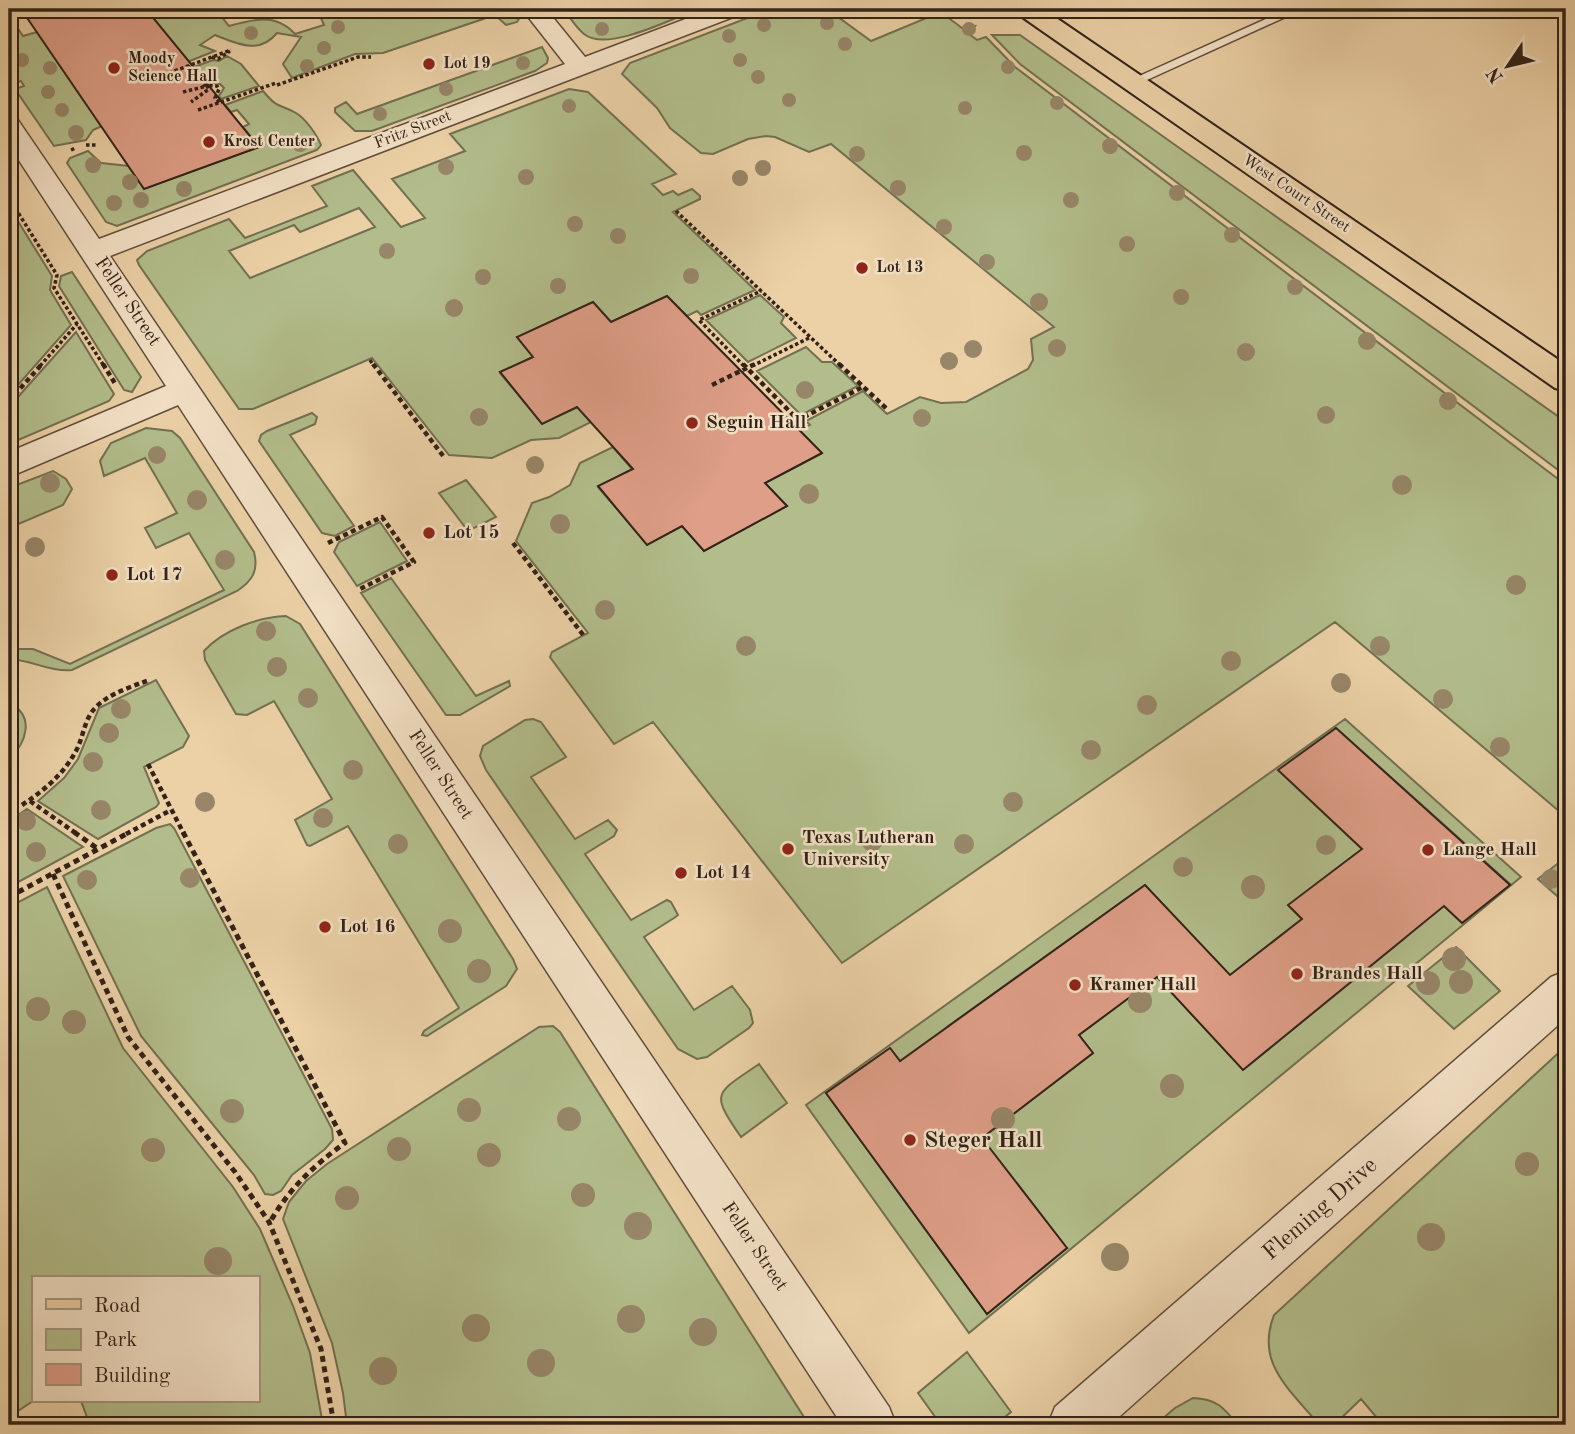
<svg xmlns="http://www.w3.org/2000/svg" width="1575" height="1434" viewBox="0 0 1575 1434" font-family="'Old Standard TT',serif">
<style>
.green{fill:#b2bd8b;stroke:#727051;stroke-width:2;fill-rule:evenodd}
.building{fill:#de9e87;stroke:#322217;stroke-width:2}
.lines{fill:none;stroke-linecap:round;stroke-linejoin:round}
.service-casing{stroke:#604e3b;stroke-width:3}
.minor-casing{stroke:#604e3b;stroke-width:3}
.primary-casing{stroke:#322217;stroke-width:4}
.path-far2{stroke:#322217;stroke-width:3.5;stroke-dasharray:3.5 2.5;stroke-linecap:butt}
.path-far1{stroke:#322217;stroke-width:4.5;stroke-dasharray:5 3.5;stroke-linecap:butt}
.path{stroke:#322217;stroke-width:5;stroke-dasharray:6 4.5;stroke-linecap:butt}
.service{fill:#f3e1c6;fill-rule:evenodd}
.minor{fill:#f3e1c6;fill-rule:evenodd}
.primary{fill:#ecd1a7;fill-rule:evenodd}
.tree{fill:#978668}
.poi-dot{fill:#8f2418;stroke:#f3e1c6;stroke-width:2.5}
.labels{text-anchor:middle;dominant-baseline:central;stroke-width:5;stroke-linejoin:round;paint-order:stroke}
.far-poi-label{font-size:16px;font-weight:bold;fill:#322217;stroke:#f3e1c6;text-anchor:start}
.far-street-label{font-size:16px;fill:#322217;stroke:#f3e1c6}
.street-label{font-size:19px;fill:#322217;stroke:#f3e1c6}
.poi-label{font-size:19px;font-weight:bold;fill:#322217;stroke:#f3e1c6;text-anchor:start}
.near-poi-label{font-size:23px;font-weight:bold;fill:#322217;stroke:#f3e1c6;text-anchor:start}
.near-street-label{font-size:23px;fill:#322217;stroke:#f3e1c6}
</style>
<rect width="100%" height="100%" fill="#ecd1a7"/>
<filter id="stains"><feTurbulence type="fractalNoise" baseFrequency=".00286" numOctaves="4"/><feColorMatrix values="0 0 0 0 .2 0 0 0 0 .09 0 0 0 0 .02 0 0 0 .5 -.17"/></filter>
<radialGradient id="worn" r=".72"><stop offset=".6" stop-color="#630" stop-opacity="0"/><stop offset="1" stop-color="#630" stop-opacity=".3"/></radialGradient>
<!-- green -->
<path class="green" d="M9 9H21L25 15 12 20 23 36 37 32 102 126 93 130 86 140 54 146 15 89 24 86 21 81 12 84 9 79Z
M122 9H227L218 12 229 26C254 19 276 13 295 34L324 25 320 16 327 9H513L520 17 517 22 506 25 495 15 383 53 355 54 292 78 283 64 301 37 277 33C259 55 238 44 215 35L200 45 215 51 167 70Z
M563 9H698C673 18 607 53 584 34 576 28 570 17 563 9Z
M771 9H827L871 41 948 9H959L946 16 962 28 975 26 969 34 977 40 986 37 1015 67 1566 485V817L1335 622 842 963 653 722 614 744 550 657 552 652 588 633 516 541 532 503 549 497 570 485 580 463 613 447 632 469 598 487 647 544 682 526 704 551 787 506 765 483 821 454 799 430 810 425 806 421 863 391 887 414 920 397 941 403 966 402 1028 369 1033 360 1031 339 1054 327 831 144 809 152 775 137 766 136 748 139 713 154 701 153 670 128 657 108 622 74 630 63Z
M992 35H1020L1566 422V476L1020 64Z
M542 47 548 58 547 63 535 71 372 131H355L335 112V108L346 102 357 114Z
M227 56 241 64 259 86 221 99 219 96 224 88 220 84 207 82 194 67 213 60 219 61Z
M569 89 588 92 676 174 652 184 663 195 673 191 678 195 692 189 700 196V199L673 212 755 290 701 315 697 311 687 316 667 296 611 322 593 302 517 337 533 357 500 373 542 423 578 407 591 422 559 438 531 440 492 458 449 455 372 358 253 409H239L139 265 137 260 147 251 229 219 245 238 327 206 312 186 353 170 401 227 425 218 392 179 465 151 450 134ZM359 208 375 227 250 278 229 251 294 225 300 232Z
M263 91C279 110 278 103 296 113 306 119 317 135 321 145L317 150 117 226 106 222 67 163 70 158 88 151 101 163 129 166 145 188 259 147 243 127 249 124 237 110 231 112 225 105Z
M16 218 52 276 50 290 71 325 9 395V367L14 365 9 355V268L15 266 9 256V221Z
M72 272 141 377 132 392 124 390 59 286 61 276Z
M760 295 784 317 781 323 796 338 748 362 706 320Z
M76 332 114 394 109 401 9 444V407Z
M806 347 822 362H832L858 386 801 415 757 371Z
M312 413 317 417 315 424 290 435 354 526 335 536 322 533 259 441 261 435 267 431Z
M146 428 172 431 180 438 254 552C259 571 252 581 237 591L72 670C50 672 31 660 9 659V649H33L70 664 224 590 189 533 156 548 145 528 177 513 145 458 104 476 100 461 111 443Z
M53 471 66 479 72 489 63 505 9 528V488Z
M466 480 496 517 468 531 439 493Z
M380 522 407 561 357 586 334 552 339 542Z
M391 578 476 696 509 681 510 686 460 715H446L361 593Z
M286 616 300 624 513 959 517 969 506 986 427 1036 422 1035 424 1031 459 1008 348 826 310 846 307 845 295 820 332 799 274 701 247 715 236 714 205 660 204 651C223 630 258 617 286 616Z
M156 680 189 736 183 747 144 767 159 803 156 807 98 839 38 801 64 778 78 759 99 708Z
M9 703C36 716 26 743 9 760Z
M533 719 541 722 566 757 531 777 575 839 608 820 617 830 614 836 585 854 631 920 667 900 671 902 678 915 674 918 644 937 694 1010 732 986 750 1010 753 1023 749 1028 707 1057 697 1059 678 1049 486 770 480 756 483 746 525 720Z
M1345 719 1521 877 969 1333 806 1105ZM1336 728 1510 884V885L1462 923 1338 808ZM1335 870 1405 938 1243 1070 1187 1009 1302 919 1289 906ZM1145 885 1200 944 1079 1035 1093 1053 1016 1112 947 1027ZM890 1048 1005 1196 1067 1248 987 1314 826 1093Z
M27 809 83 847 9 887V821Z
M170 824 174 828 332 1129 333 1140 325 1149 292 1175 281 1191 273 1195 265 1194 254 1175 141 1036 63 876 156 828Z
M1566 857V904L1538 879Z
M47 887 123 1048 233 1187 260 1229 293 1306 310 1353 323 1425H90L81 1401H257V1278H33V1401L9 1417V907Z
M1456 947 1500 991 1454 1029 1408 986Z
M553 1026 560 1032 809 1425H347L343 1393 332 1343 283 1219 289 1202 306 1181 327 1164 539 1027Z
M1566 1046V1425H1383L1361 1399 1334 1425H1319C1290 1389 1255 1364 1274 1315Z
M759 1064 787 1103 741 1137C709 1091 716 1094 759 1064Z
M967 1352 1011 1412 995 1425H941L918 1393Z
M1193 1398C1217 1399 1223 1407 1238 1425H1155L1175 1408Z"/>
<!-- building -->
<path class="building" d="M21 9H146L259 147 144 189Z
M667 296 822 453 765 483 787 506 704 551 682 526 647 545 598 486 633 469 577 407 542 424 500 372 533 357 517 337 593 302 611 322Z
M1336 728 1510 885 1462 923 1444 906 1243 1070 1157 977 1079 1035 1093 1053 982 1138 1067 1248 987 1314 826 1093 890 1048 900 1061 1145 885 1230 975 1302 919 1288 905 1362 849 1278 770Z"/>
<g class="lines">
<!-- service casing -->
<g class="service-casing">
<path id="service" d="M1288 9H1303L1136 85 1126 82Z"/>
</g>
<!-- minor casing -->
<g class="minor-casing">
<path id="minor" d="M522 9H546L585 57 712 9H745L741 14 110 256 889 1407 896 1425H842L178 405 9 477V452L166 386 9 145V117L18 120 99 239 565 64Z
M1566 971V1018L1110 1425H1048L1055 1407 1551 977Z"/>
</g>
<!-- primary casing -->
<g class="primary-casing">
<path id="primary" d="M1015 9H1043L1566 365V391L1555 388 1018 14Z"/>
</g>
<!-- path-far2 -->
<path class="path-far2" d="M212 57 218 59 230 51
M188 66 204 85 217 86 219 89 215 98 220 103
M169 73 231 50
M277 85 358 57H371
M183 92 207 86 209 89 191 102
M198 110 276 83
M86 145H96
M71 150 76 148
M9 198 57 275 54 288 104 366
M676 211 841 366
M9 218 19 215
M370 360 374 366
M40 366 77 324
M744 366 699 320 761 291
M752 366 811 337"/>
<!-- path-far1 -->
<path class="path-far1" d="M103 364 116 385
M373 364 444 457
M743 364 798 420 863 387
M839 364 888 410
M712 385 755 364
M9 401 42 364
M328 543 382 517 414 562 360 589
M513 543 584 636
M148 764 184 834
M30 801 77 834
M22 805C45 790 66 772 78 747 84 733 85 718 96 707 110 693 131 687 149 680
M126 834 171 810"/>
<!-- path -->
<path class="path" d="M74 832 98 849
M183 832 345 1143C314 1165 289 1189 270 1222
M53 874 128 1037 235 1172 269 1222 321 1349 334 1425
M9 897 130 832"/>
<!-- service -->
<use href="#service" class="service"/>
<!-- minor -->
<use href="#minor" class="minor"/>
<!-- primary -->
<use href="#primary" class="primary"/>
</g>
<!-- trees -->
<g class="tree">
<circle cx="827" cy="23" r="7"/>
<circle cx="764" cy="25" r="7"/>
<circle cx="338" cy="27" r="7"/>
<circle cx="602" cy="29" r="7"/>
<circle cx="969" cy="29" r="7"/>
<circle cx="251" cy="33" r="7"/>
<circle cx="729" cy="36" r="7"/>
<circle cx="845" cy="44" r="7"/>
<circle cx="324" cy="48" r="7"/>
<circle cx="22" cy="60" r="7"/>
<circle cx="740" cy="60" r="7"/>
<circle cx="523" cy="63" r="7"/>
<circle cx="307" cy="66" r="7"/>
<circle cx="1008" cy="67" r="7"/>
<circle cx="50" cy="68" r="7"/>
<circle cx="758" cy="77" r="7"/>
<circle cx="446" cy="89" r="7"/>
<circle cx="48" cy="92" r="7"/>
<circle cx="789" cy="100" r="7"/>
<circle cx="1057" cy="103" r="7"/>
<circle cx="569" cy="106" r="7"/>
<circle cx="965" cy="108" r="7"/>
<circle cx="62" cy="110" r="7"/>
<circle cx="380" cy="114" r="7"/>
<circle cx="76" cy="133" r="8"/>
<circle cx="300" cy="144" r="8"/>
<circle cx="1110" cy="146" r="8"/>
<circle cx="1024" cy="153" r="8"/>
<circle cx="857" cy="154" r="8"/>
<circle cx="93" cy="165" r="8"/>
<circle cx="446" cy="167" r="8"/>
<circle cx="763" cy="168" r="8"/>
<circle cx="526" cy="177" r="8"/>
<circle cx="740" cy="178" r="8"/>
<circle cx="130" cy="182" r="8"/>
<circle cx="898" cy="188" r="8"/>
<circle cx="184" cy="189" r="8"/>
<circle cx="1177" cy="193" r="8"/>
<circle cx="141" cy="200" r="8"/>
<circle cx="1071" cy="200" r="8"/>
<circle cx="114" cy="203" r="8"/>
<circle cx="575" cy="224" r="8"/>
<circle cx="944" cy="227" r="8"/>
<circle cx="1232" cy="235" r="8"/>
<circle cx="618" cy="236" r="8"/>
<circle cx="1127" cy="244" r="8"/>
<circle cx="387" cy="251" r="8"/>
<circle cx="987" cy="262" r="8"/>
<circle cx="691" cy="276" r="8"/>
<circle cx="483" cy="277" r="8"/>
<circle cx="558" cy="286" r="8"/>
<circle cx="1295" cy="287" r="8"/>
<circle cx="1181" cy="297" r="8"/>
<circle cx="1039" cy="302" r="9"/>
<circle cx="454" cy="308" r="9"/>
<circle cx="1367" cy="341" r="9"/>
<circle cx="1057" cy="348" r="9"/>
<circle cx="973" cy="349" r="9"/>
<circle cx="1246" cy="352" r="9"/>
<circle cx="949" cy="361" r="9"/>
<circle cx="805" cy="390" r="9"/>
<circle cx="1448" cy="401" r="9"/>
<circle cx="1326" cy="415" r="9"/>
<circle cx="479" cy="417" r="9"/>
<circle cx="922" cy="418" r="9"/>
<circle cx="157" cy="455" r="9"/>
<circle cx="535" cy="465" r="9"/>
<circle cx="50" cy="483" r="10"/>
<circle cx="1402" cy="485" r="10"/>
<circle cx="809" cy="494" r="10"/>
<circle cx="197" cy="500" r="10"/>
<circle cx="560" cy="524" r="10"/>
<circle cx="35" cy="547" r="10"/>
<circle cx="225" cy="560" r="10"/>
<circle cx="1516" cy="585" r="10"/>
<circle cx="605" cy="610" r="10"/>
<circle cx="266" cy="631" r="10"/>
<circle cx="746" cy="646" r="10"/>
<circle cx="1380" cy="646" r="10"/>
<circle cx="1231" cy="661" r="10"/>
<circle cx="277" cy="667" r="10"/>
<circle cx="1341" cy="683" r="10"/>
<circle cx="308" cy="698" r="10"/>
<circle cx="1443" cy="699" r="10"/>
<circle cx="1147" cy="705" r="10"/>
<circle cx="121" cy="709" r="10"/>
<circle cx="109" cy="733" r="10"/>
<circle cx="1500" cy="747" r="10"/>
<circle cx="1091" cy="750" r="10"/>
<circle cx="93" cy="762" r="10"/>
<circle cx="353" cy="770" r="10"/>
<circle cx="205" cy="802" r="10"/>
<circle cx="1013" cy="802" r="10"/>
<circle cx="101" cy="810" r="10"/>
<circle cx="323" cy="818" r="10"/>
<circle cx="26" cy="821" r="10"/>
<circle cx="872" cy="842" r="10"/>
<circle cx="398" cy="844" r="10"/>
<circle cx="964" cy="844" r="10"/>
<circle cx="1326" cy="845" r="10"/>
<circle cx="36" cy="852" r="10"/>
<circle cx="1183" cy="867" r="10"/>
<circle cx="190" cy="878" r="10"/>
<circle cx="1551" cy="879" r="10"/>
<circle cx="87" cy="880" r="10"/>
<circle cx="1253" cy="887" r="12"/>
<circle cx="450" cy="931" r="12"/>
<circle cx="1454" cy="959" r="12"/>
<circle cx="479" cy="971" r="12"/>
<circle cx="1461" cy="982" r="12"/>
<circle cx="1428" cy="983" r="12"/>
<circle cx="1140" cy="1001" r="12"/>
<circle cx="38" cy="1009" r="12"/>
<circle cx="74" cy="1022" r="12"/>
<circle cx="1172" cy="1086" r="12"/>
<circle cx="469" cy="1110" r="12"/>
<circle cx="232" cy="1111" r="12"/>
<circle cx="569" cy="1119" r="12"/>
<circle cx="1003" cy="1119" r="12"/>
<circle cx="399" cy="1149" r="12"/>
<circle cx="153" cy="1150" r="12"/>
<circle cx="489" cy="1155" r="12"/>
<circle cx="1527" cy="1164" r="12"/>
<circle cx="583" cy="1195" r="12"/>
<circle cx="347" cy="1198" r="12"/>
<circle cx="638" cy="1226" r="14"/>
<circle cx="1431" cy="1237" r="14"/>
<circle cx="1115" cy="1257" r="14"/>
<circle cx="218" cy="1261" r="14"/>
<circle cx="631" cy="1319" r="14"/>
<circle cx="476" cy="1328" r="14"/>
<circle cx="703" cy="1332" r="14"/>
<circle cx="541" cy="1363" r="14"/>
<circle cx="383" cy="1371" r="14"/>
</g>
<!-- markers -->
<g class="poi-dot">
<circle cx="429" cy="64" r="7"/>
<circle cx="114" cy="68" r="7"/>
<circle cx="209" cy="142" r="7"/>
<circle cx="862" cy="268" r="7"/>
<circle cx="692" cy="423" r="7"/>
<circle cx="429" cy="533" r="7"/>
<circle cx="112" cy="575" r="7"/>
<circle cx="788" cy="849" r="7"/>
<circle cx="1428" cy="850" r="7"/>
<circle cx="681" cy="873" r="7"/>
<circle cx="325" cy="927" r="7"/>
<circle cx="1297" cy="974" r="7"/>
<circle cx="1075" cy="985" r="7"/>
<circle cx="910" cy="1140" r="7"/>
</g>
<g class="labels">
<!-- far-poi labels -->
<g class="far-poi-label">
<text x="128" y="59">Moody<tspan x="128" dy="18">Science Hall</tspan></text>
<text x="443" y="64">Lot 19</text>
<text x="223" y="142">Krost Center</text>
<text x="876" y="268">Lot 13</text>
</g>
<!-- far-street labels -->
<g class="far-street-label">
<text transform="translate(413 130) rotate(-21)">Fritz Street</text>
<text transform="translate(1296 194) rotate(34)">West Court Street</text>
</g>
<!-- street labels -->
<g class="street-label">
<text transform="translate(127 302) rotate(56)">Feller Street</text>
<text transform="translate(440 775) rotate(57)">Feller Street</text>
<text transform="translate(754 1247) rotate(56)">Feller Street</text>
</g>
<!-- poi labels -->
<g class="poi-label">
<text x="706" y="423">Seguin Hall</text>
<text x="443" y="533">Lot 15</text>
<text x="126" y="575">Lot 17</text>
<text x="802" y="838">Texas Lutheran<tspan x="802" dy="22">University</tspan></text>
<text x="1442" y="850">Lange Hall</text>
<text x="695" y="873">Lot 14</text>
<text x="339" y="927">Lot 16</text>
<text x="1311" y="974">Brandes Hall</text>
<text x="1089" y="985">Kramer Hall</text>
</g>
<!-- near-poi labels -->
<g class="near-poi-label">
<text x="924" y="1140">Steger Hall</text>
</g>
<!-- near-street labels -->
<g class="near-street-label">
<text transform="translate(1320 1209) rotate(-41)">Fleming Drive</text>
</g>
</g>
<!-- margin -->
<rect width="1575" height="1434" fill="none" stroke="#ecd1a7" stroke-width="35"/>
<rect x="10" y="10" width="1554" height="1413" fill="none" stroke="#322217" stroke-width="3.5"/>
<rect x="18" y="18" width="1540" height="1399" fill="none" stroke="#322217" stroke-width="2"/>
<!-- legend -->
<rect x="32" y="1276" width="228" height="126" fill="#f3e1c6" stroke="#a69580" stroke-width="2"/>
<rect x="46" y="1299" width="35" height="10" fill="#ecd1a7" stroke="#a69580" stroke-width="2"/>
<text x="94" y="1312" font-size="21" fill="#322217">Road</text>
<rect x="46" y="1329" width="35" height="21" fill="#b2bd8b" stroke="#a69580" stroke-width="2"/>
<text x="94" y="1346" font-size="21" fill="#322217">Park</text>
<rect x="46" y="1364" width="35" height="21" fill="#de9e87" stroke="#a69580" stroke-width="2"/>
<text x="94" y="1382" font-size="21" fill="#322217">Building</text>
<!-- north arrow -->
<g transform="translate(1508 66) rotate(235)" stroke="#f3e1c6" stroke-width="5" paint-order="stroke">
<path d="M0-5L12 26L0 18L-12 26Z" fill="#322217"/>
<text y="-10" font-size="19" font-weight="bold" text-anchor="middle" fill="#322217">N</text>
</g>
<rect width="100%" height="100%" filter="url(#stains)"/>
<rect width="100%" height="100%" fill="url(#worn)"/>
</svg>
